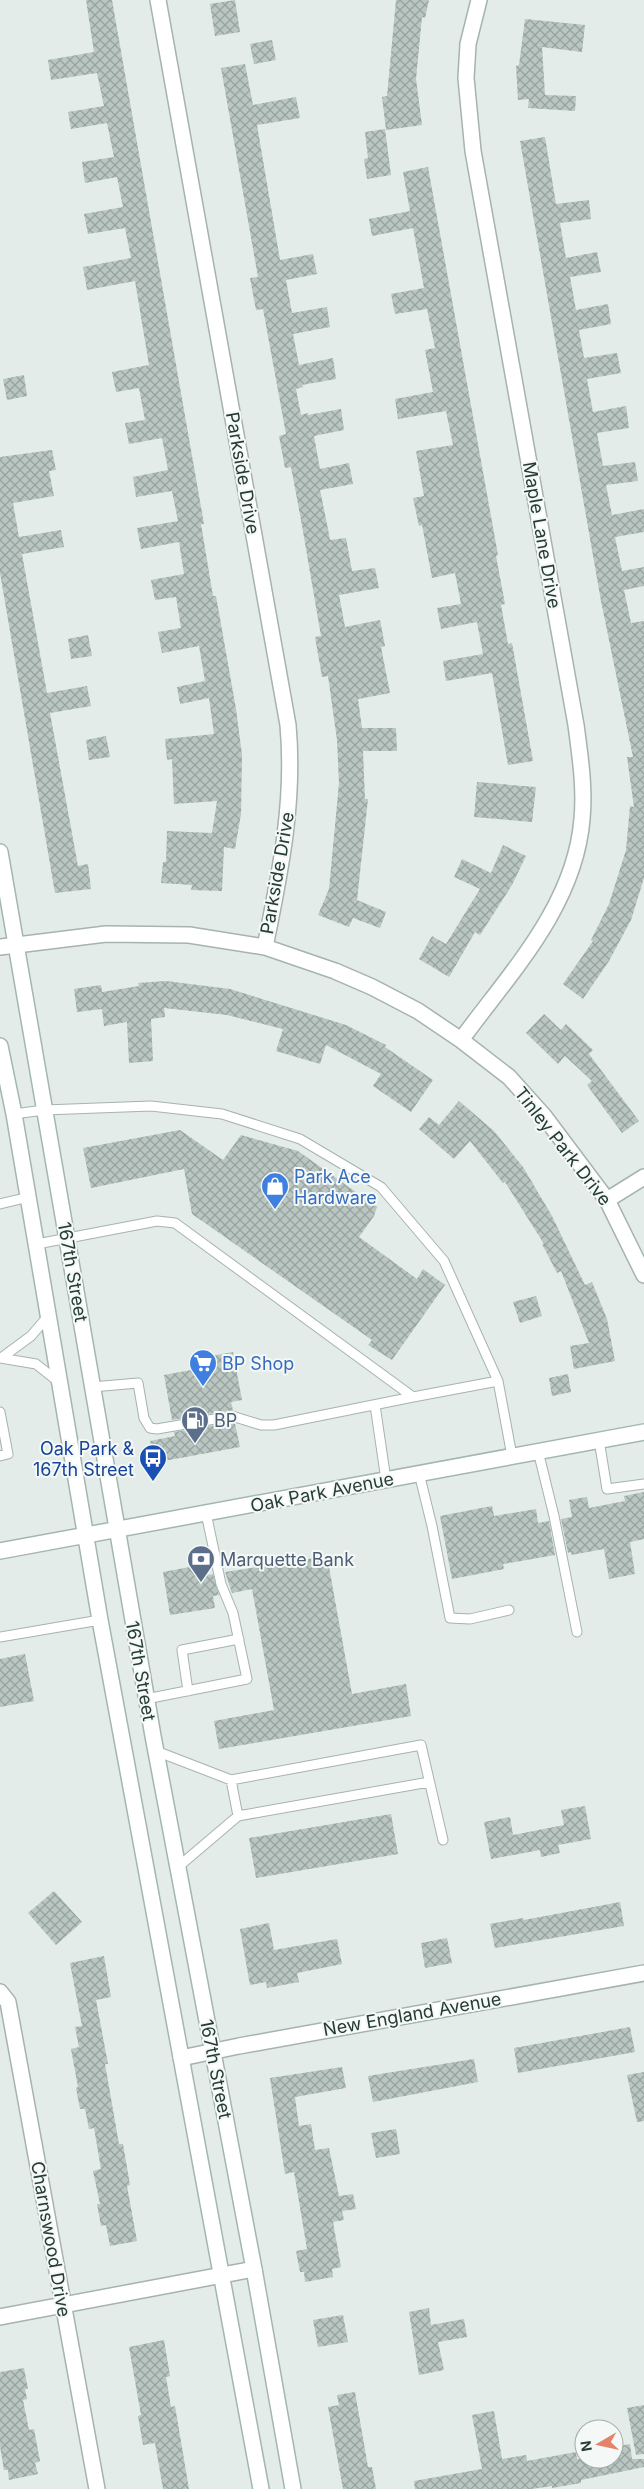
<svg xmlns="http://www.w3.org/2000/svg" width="644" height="2489" viewBox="0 0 644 2489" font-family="Inter,sans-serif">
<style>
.building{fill:url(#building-cross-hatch)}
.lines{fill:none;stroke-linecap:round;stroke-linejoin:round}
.lane-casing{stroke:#a6b3ae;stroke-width:11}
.street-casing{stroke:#a6b3ae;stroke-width:18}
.secondary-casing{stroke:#a3b6af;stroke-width:18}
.lane{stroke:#fff;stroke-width:9}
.street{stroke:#fff;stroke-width:15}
.secondary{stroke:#fff;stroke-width:15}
.labels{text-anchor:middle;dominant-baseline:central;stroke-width:4;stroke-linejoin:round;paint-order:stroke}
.street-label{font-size:18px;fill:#253b34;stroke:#f4f8f6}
.shop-label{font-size:18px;fill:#366cbe;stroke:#f4f8f6;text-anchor:start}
.service-label{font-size:18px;fill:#4e5e75;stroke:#f4f8f6;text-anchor:start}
.transit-label{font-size:18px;fill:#164399;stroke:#f4f8f6;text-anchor:end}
</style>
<defs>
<pattern id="building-cross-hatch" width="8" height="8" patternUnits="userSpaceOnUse" patternTransform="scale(1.25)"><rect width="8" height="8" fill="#b9c6c1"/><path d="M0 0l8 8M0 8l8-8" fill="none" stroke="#96a29e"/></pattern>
</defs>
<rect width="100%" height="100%" fill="#e3ece8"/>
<!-- building -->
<path class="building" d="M86 0H112L204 524H201L213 596H216L236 709 242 755 241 814 235 849 224 847 222 891 191 890 192 885 161 883 163 862H166L167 831 212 833 217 801 174 804 172 759 167 760 165 739 214 734 209 698 180 704 177 687 205 681 199 646 162 653 158 632 181 628 176 597 155 600 151 580 184 574 179 542 141 549 137 528 178 521 172 491 136 497 133 477 168 470 162 438 129 444 125 423 145 420 139 388 116 392 112 372 149 365 135 281 87 290 83 267 131 258 125 228 88 234 84 214 123 207 117 177 85 183 82 162 114 157 107 123 71 129 68 112 104 106 97 73 51 80 48 60 94 52Z
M235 0 240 32 215 36 210 4Z
M396 0H429L425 18 422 17 416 79 422 125 386 130 382 97 387 96Z
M525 19 585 25 582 52 542 47 545 95 576 96 575 111 528 108 529 99 518 100 516 66 519 65Z
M272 40 276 60 254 64 250 44Z
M245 64 253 105 296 97 300 118 257 125 280 260 313 254 317 274 286 280 292 313 327 307 330 327 293 334 299 365 333 358 336 379 302 385 303 387 296 389 301 415 308 413V415L341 409 344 430 314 436 320 469 349 463 353 484 320 490 329 534 330 540 346 538 352 571 375 568 379 588 339 595 345 627 380 620 385 646 381 647 390 693 358 699 362 728H396L397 751H363L365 799H368L357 900 386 912 380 928 353 918 349 927 318 915 329 889 339 783 337 740 328 676 322 677 315 637 321 636 301 520 291 467 285 468 279 436 286 434 263 309 256 310 250 278 258 277 221 68Z
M385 129 391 175 367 179 364 159 368 158 365 132Z
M545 137 556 204 589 200 591 219 560 223 566 258 597 252 601 272 570 277 576 310 608 304 611 324 579 330 584 358 617 353 621 373 587 379 593 412 626 406 629 428 597 433 603 466 635 462 638 481 606 485 612 515 644 509V532L615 537 622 571 644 567V586L624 590 631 623 644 621V878L631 920 609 961 583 999 563 984 593 941 591 940 609 904 626 850 630 806 634 807 627 757H633L601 601 520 141Z
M428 167 498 555 496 556 505 604 501 605 508 644 512 643 533 761 508 765 492 673 446 681 443 661 483 654 477 622 441 629 437 608 461 604 455 573 432 578 422 525 419 526 413 498 424 496 416 451 453 445 446 411 398 419 395 399 433 392 425 350 435 348 427 309 395 314 391 294 424 288 413 228 372 236 369 219 410 211 403 172Z
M24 375 27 396 7 400 3 379Z
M52 450 56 470 49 471 54 496 13 503 19 537 61 530 64 547 22 554 47 693 87 686 91 706 50 713 78 866 88 864 91 889 55 893 0 573V457Z
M88 635 92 656 71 659 68 639Z
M106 736 110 757 89 760 86 740Z
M477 782 536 787 532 822 474 817Z
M503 845 526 856 512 885 480 935 475 932 449 977 419 959 432 936 446 944 480 889 454 877 462 859 491 873Z
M166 981 230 989 346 1025 386 1045 385 1047 433 1080 411 1112 373 1086 381 1074 326 1045 320 1064 276 1051 283 1029 227 1015 164 1008 165 1017 151 1019 153 1061 129 1063 127 1022 104 1026 102 1009 77 1012 74 989 101 985 102 992 139 986 138 983Z
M544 1014 561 1030 566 1024 593 1050 589 1054 639 1121 622 1133 587 1085 592 1081 565 1056 558 1064 526 1033Z
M459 1101 494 1131 523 1167 552 1216 585 1285 592 1282 607 1319 615 1361 574 1369 570 1346 589 1343 561 1271 557 1273 542 1244H544L505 1182 503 1183 470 1141 454 1159 419 1129 429 1117 439 1125Z
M180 1130 223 1160 241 1135 298 1151 377 1207 374 1216 359 1237 417 1279 423 1269 445 1285 392 1360 368 1345 372 1340 192 1214 184 1169 91 1188 83 1148Z
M536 1296 542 1316 520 1323 513 1302Z
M233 1352 242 1400 231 1402 233 1410 172 1420 164 1375 213 1366 211 1356Z
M568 1374 571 1392 552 1396 549 1378Z
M232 1422 235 1424 240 1447 153 1463 150 1441 175 1436 174 1432Z
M644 1492V1539L630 1542 635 1574 609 1579 604 1549 571 1555V1552L568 1553 561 1519 572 1517 569 1500 587 1497 589 1508 625 1501 624 1496Z
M492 1506 494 1516 536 1509 538 1523 549 1521 555 1555 503 1564 504 1569 452 1579 440 1516Z
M327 1556 352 1694 406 1684 411 1716 219 1749 214 1721 274 1710 252 1589 232 1593 225 1572Z
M206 1564 208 1575 213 1574 219 1595 213 1596 215 1608 170 1615 163 1572Z
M25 1654 34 1701 0 1707V1659Z
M585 1806 591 1839 558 1845 560 1853 541 1857 540 1850 491 1859 484 1822 510 1817 513 1835 564 1825 561 1810Z
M391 1814 398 1854 256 1878 249 1838Z
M54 1891 82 1922 56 1945 28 1913Z
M620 1902 624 1926 495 1948 490 1924 523 1918 524 1920Z
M269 1923 274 1950 337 1939 342 1964 297 1973 299 1982 267 1988 266 1982 250 1985 240 1929Z
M447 1938 452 1963 425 1968 421 1943Z
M104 1956 111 1997 96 2000 108 2064H105L119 2144H123L130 2185 127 2186 137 2241 110 2246 106 2225 101 2226 97 2204H100L93 2171 101 2169 94 2128 89 2129 85 2109H80L76 2088 78 2087 71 2049 79 2047 75 2027 82 2026 70 1963Z
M630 2027 635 2052 518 2073 514 2048Z
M474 2059 478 2082 373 2102 368 2076Z
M342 2067 346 2088 295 2097 299 2126 311 2124 315 2150 329 2148 339 2196 353 2194 356 2209 342 2211 344 2220 333 2222 341 2267 332 2269 333 2277 305 2282 304 2272H300L296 2251 307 2249 294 2172 285 2174 270 2078Z
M644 2072V2121L637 2122 627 2075Z
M396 2129 400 2154 376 2158 371 2133Z
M429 2308 431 2325 464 2319 467 2337 438 2342 444 2370 419 2375 409 2312Z
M343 2315 348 2342 318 2347 313 2320Z
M164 2340 170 2376 166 2377 171 2407 175 2406 189 2489H163L155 2443 143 2445 138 2416 141 2415 129 2347Z
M24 2368 28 2389H25L27 2399 23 2400 29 2430 34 2429 40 2461 35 2463 38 2474 9 2480 8 2470H4L0 2446V2372Z
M355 2392 368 2467H372L376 2489H343L328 2407 339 2405 337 2395Z
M644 2405V2454L636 2455 627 2408Z
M494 2411 502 2459 526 2455 527 2461 576 2452 577 2459H614V2447L630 2444 632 2459H644V2467L581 2480V2483L552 2488V2486L532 2489H415L414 2481 482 2469 472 2415Z"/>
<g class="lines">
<!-- lane casing -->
<g class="lane-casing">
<path id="lane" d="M14 1114 44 1110 151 1106 222 1114 300 1139 381 1187 444 1261 498 1381
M0 1204 29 1197
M37 1244 157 1221 175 1223 413 1397 498 1381 512 1456
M0 1358 36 1364 60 1383
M1 1358 31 1336 49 1315
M92 1387 138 1383 144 1418 150 1428 157 1429 232 1416 261 1425H274L413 1397
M375 1405 386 1480
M0 1412 8 1454 0 1456
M599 1440 607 1489 644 1484
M538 1451 554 1516 577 1632
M419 1473 432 1526 450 1618 470 1619 509 1610
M0 1637 100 1620
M188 1691 182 1650 239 1639
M146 1699 247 1679 233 1613 221 1584 206 1513
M156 1751 231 1780 421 1745 443 1840
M231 1780 238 1816
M178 1867 238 1816 429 1782"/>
</g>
<!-- street casing -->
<g class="street-casing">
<path id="street" d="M158 0 288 725C295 802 280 873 265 947
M0 947 106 934 189 935 265 947 335 971 372 987 418 1011 461 1040 509 1077 544 1116 607 1200 644 1275
M461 1040C510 973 575 906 582 819 585 787 580 756 576 725L473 151 466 78 468 44 479 0
M607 1200 644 1177
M0 1992 8 2002 97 2489
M181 2058 239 2046 644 1973
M0 2317 254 2269"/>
</g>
<!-- secondary casing -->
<g class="secondary-casing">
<path id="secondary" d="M0 852 153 1736 254 2269 293 2489
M0 1046 14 1114 100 1620 261 2489
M0 1551 644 1432"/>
</g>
<!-- lane -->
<use href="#lane" class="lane"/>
<!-- street -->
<use href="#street" class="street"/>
<!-- secondary -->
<use href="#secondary" class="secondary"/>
</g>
<!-- icons -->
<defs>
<g id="shop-pin" transform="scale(1.4375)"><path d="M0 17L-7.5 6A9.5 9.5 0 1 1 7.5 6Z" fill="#3f7fe0" stroke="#f4f8f6"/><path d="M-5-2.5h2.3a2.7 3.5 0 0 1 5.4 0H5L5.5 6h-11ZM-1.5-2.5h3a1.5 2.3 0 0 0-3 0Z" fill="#fff"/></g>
<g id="supermarket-pin" transform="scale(1.4375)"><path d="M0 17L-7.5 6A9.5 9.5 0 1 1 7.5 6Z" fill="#3f7fe0" stroke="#f4f8f6"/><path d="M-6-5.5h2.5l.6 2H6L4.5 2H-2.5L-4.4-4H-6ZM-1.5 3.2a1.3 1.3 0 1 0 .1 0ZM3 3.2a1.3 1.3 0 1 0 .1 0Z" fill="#fff"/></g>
<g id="fuel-pin" transform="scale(1.4375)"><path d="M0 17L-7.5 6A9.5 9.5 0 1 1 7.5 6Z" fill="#5c6f8a" stroke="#f4f8f6"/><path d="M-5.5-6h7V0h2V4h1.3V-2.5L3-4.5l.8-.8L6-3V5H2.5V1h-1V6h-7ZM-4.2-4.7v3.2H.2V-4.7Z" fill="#fff"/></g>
<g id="bus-pin" transform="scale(1.4375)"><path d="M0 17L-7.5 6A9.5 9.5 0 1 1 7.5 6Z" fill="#1a4fb4" stroke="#f4f8f6"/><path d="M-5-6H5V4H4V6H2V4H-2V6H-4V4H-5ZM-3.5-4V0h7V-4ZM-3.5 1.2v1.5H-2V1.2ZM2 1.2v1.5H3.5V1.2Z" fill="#fff"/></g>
<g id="bank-pin" transform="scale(1.4375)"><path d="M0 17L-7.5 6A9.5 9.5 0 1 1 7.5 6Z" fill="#5c6f8a" stroke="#f4f8f6"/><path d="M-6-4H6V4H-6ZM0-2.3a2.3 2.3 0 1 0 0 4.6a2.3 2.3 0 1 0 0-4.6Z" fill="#fff"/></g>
</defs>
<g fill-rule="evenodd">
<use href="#shop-pin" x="275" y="1186"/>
<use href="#supermarket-pin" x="203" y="1363"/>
<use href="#fuel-pin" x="195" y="1420"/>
<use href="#bus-pin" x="153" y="1458"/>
<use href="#bank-pin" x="201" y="1559"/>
</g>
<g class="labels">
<!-- street labels -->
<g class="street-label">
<text transform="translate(243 473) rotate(80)">Parkside Drive</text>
<text transform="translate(542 535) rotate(80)">Maple Lane Drive</text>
<text transform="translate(277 873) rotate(-80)">Parkside Drive</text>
<text transform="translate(563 1146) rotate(52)">Tinley Park Drive</text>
<text transform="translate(73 1272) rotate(80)">167th Street</text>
<text transform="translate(322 1492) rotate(-11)">Oak Park Avenue</text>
<text transform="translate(141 1671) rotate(80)">167th Street</text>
<text transform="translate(412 2014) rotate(-10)">New England Avenue</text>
<text transform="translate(216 2069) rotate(79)">167th Street</text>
<text transform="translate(51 2239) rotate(80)">Charnswood Drive</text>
</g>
<!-- shop labels -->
<g class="shop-label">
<text x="294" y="1176">Park Ace<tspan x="294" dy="21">Hardware</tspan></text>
<text x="222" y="1363">BP Shop</text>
</g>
<!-- service labels -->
<g class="service-label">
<text x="214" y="1420">BP</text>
<text x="220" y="1559">Marquette Bank</text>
</g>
<!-- transit labels -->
<g class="transit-label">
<text x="134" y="1448">Oak Park &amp;<tspan x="134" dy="21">167th Street</tspan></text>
</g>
</g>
<!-- north arrow -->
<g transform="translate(599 2444) rotate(261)"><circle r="24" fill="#f4f8f6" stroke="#a1aca8"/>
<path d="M0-4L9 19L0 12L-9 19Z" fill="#e3846a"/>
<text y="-8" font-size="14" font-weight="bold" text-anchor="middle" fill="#253b34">N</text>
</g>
</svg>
